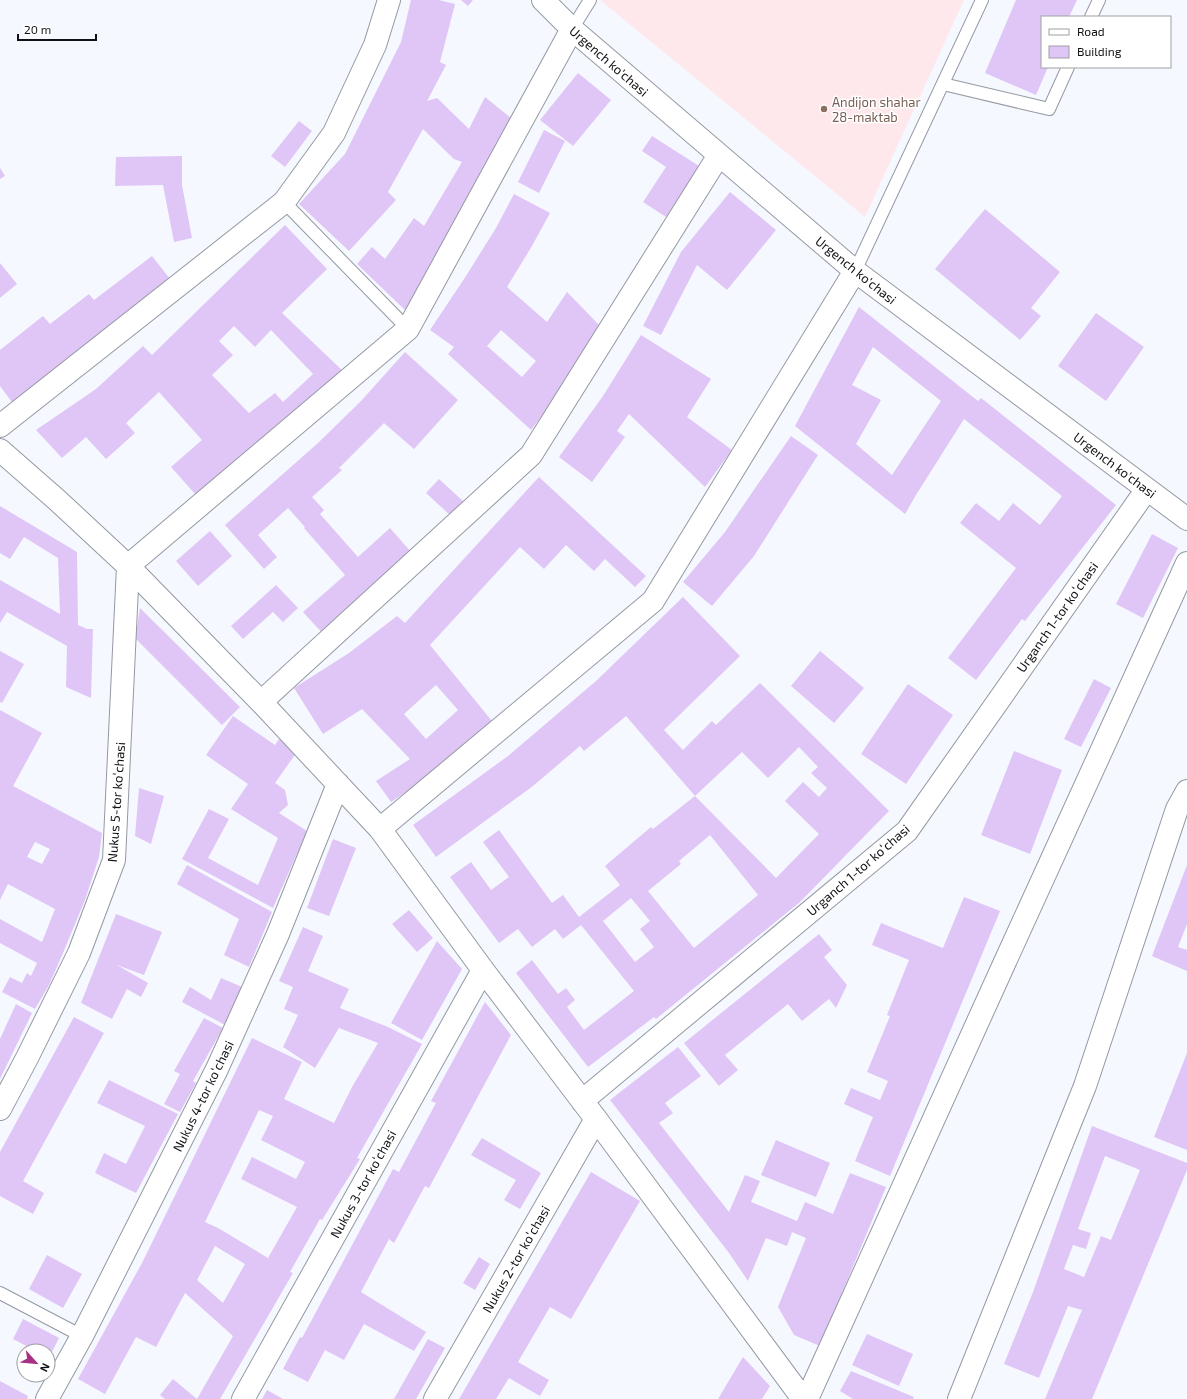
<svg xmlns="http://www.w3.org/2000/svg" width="1187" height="1399" viewBox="0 0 1187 1399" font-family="'Exo 2',sans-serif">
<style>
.education{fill:#fee8eb}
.building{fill:#e0c6f7;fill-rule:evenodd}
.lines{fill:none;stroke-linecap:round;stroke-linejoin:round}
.service-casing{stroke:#9499a2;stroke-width:14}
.minor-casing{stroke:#9499a2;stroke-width:24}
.service{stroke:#fff;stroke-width:12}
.minor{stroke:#fff;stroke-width:22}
.education-dot{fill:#8d6e63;stroke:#fff;stroke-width:1.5}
.labels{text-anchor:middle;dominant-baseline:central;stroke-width:3;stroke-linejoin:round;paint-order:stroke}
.street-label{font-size:13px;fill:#0f1114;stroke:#fff}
.education-label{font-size:13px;fill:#785e54;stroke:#fff;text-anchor:start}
</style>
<rect width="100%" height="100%" fill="#f5f8fe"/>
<!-- education -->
<path class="education" d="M600 0H964L865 217Z"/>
<!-- building -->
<path class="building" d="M411 0H439L455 4 440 62 446 65 427 101 437 98 469 129 485 97 512 119 451 244 405 310 357 264 372 247 385 259 414 218 424 226 462 162 454 159 423 129 388 192 396 200 349 251 299 204 345 154 401 42Z
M461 0H473L468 6Z
M1016 0H1077L1069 17H1042V67H1048L1036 95 985 73Z
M578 73 611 100 573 146 540 120Z
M299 121 312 131 285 167 271 156Z
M544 130 565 141 539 193 518 182Z
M652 136 699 166 666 217 643 202 666 167 642 151Z
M182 156V185L192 238 174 242 163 185 115 186 116 157Z
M0 168 5 176 0 179Z
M730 192 776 230 727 290 697 265 661 335 643 326 681 252Z
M514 194 550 213 532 246 507 287 547 322 567 292 602 328 572 376 531 430 448 354 454 347 430 330 464 279 496 228ZM501 330 536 361 522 377 487 346Z
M985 209 1060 272 1031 308 1041 316 1020 340 935 269Z
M285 225 327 269 282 313 344 372 196 495 171 467 202 440 159 392 126 423 135 433 106 459 86 437 62 458 36 430 96 389 143 346 152 355ZM234 326 255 347 271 330 313 374 283 402 275 393 249 413 212 375 233 355 219 341Z
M152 256 170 279 14 405 0 386V350L43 316 50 324 89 294 94 300Z
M0 263 17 284 0 298Z
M859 307 978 401 981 398 1116 505 1025 621 1022 619 976 680 948 658 1016 568 960 523 976 503 999 521 1013 503 1040 525 1062 496 964 419 916 495 905 514 795 426ZM873 347 941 401 892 475 856 444 881 400 852 385Z
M1096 313 1144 347 1106 401 1058 366Z
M641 335 711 379 687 417 732 450 705 487 629 414 617 431 625 437 592 482 559 457 603 396Z
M405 352 458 400 414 449 384 423 339 468 342 470 312 497 324 510 320 514 358 557 390 528 412 553 325 636 303 612 345 575 304 528 305 527 288 508 258 535 277 557 264 569 225 525 318 443 361 401Z
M791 436 818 455 754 556 712 606 683 582 725 532Z
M539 477 646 576 635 587 605 559 594 571 566 545 544 569 520 547 430 645 496 726 448 764 391 802 376 781 410 759 362 709 323 734 294 688 349 653 397 616 405 623ZM436 685 458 710 426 739 404 714Z
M439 479 464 502 451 516 426 493Z
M0 506 77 552 78 625 87 629H93L91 698 66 687 67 646 7 612 0 623V580L60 614 58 558 24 537 10 559 0 553Z
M210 531 232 556 198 586 176 561Z
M1152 534 1178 548 1143 618 1116 604Z
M276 585 298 608 283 622 273 612 243 639 231 626Z
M683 597 740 656 664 730 683 750 712 721 716 725 760 683 889 811 800 902 656 1019 654 1017 588 1067 516 973 532 960 558 994 566 988 575 1000 567 1007 584 1030 634 991 581 925 563 939 555 929 532 947 518 929 499 943 450 877 471 862 491 890 509 877 483 842 499 830 552 903 563 895 579 917 620 885 605 866 651 827 653 829 695 796 776 878 819 834 785 801 803 782 819 797 827 788 811 773 818 767 799 747 768 778 742 752 695 796 626 716 584 751 580 746 533 786 436 857 413 825 508 756 596 681ZM710 835 758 895 694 948 648 891 681 864 679 861ZM631 898 650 921 640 929 654 947 635 962 603 921Z
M140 608 240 707 222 725 135 638Z
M0 651 24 664 2 703 0 702Z
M820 651 864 688 834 723 791 686Z
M1094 679 1111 688 1081 747 1064 739Z
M908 684 953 715 906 784 861 754Z
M0 710 42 733 13 786 102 833 99 857 85 900 63 953 49 985 35 1009 2 992 10 977 22 983 27 973 31 976 37 963 0 943V919L42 942 55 909 8 884 0 900ZM35 842 50 849 42 864 27 857Z
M233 716 275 745 279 739 297 752 275 783 285 790 288 805 279 813 307 831 273 908 182 859 209 809 229 819 208 858 258 885 278 838 231 809 248 784 206 755Z
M1014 751 1062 770 1030 854 981 835Z
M139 788 164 796 151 844 135 836Z
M333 839 356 848 329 916 307 908Z
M187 865 272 912 249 967 224 955 239 919 177 884Z
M1187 865V924L1178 947 1187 950V971L1152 956Z
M964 897 1000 911 890 1176 855 1161 873 1117 844 1104 851 1088 880 1100 888 1081 867 1072 890 1016 887 1015 909 960 872 945 881 923 943 948Z
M409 910 433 938 417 952 392 924Z
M116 914 162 932 144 975 117 965 148 983 141 997 127 989 112 1019 81 1003Z
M303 927 323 936 308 971 349 989 340 1008 388 1027 422 1044 357 1158 360 1159 322 1220 320 1219 290 1272 293 1273 220 1399H165L160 1395 173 1379 197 1399 233 1336 185 1293 156 1347 136 1337 105 1394 78 1379 142 1263 252 1038 302 1062 284 1099 334 1123 352 1087 378 1043 339 1028 315 1068 283 1047 298 1015 284 1009 293 987 279 981ZM259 1110 273 1116 261 1140 305 1162 296 1179 252 1157 241 1179 297 1207 268 1258 218 1228 205 1222ZM215 1246 245 1264 223 1303 197 1280Z
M819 934 832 950 824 957 847 985 836 1008 829 999 802 1021 788 1004 725 1055 738 1070 719 1086 684 1043Z
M437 941 462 969 422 1040 391 1023Z
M221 978 242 987 225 1025 182 1002 190 987 211 1000Z
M485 1002 511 1035 429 1188 425 1186 394 1243 389 1239 361 1292 426 1332 414 1351 364 1324 344 1360 325 1350 308 1382 283 1369 300 1337 302 1338 393 1169 399 1172 436 1103 431 1101Z
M16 1004 32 1013 0 1079V1039Z
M74 1017 104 1033 23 1181 44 1193 33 1214 0 1196V1152Z
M204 1018 223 1028 193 1081 196 1083 180 1112 164 1104 180 1074 174 1071Z
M678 1047 701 1076 665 1103 673 1113 659 1123 729 1212 745 1175 760 1181 751 1202 797 1221 805 1202 833 1214 850 1173 886 1187 820 1346 794 1335 778 1307 806 1238 792 1232 787 1246 766 1238 748 1281 729 1253 610 1100Z
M1187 1053V1150L1154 1137Z
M109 1080 178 1114 136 1193 95 1173 104 1153 126 1164 145 1126 97 1103Z
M1092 1126 1187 1163V1170L1092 1399H1045L1082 1310 1068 1306 1039 1378 1004 1364 1033 1292ZM1105 1156 1140 1170 1111 1240 1101 1236 1084 1277 1064 1269 1073 1245 1086 1249 1091 1233 1078 1229Z
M482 1138 541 1173 520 1209 504 1200 516 1180 471 1155Z
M776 1140 830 1163 816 1197 761 1175Z
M591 1172 640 1201 571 1319 550 1307 518 1362 549 1380 540 1396 509 1378 496 1399H459Z
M47 1255 82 1274 63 1308 29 1289Z
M479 1257 490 1264 475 1290 463 1283Z
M23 1319 59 1338 49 1358 48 1357V1351H36L13 1339Z
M867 1334 913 1354 899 1386 852 1365Z
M428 1339 445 1348 416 1399H394Z
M743 1357 770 1386 762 1399H718Z
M851 1371 914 1397 913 1399H853L840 1391Z
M0 1381 28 1396 27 1399H0Z
M267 1390 283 1399H262Z"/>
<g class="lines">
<!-- service casing -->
<g class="service-casing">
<path id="service" d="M1091 17 1099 0
M572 29 590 0
M943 84 1049 109 1068 67
M284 202 408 329
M855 271 982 0
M0 1293 82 1336"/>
</g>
<!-- minor casing -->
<g class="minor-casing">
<path id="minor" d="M543 0 572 29 855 271 1187 519
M0 426 284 202 334 133 375 45 389 0
M0 450 57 500 128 566 261 702 380 829 483 970 596 1119 803 1399
M261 702 531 455 719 155
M380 829 653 601 855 271
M582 1101 907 831 1147 489
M0 1109 27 1058 79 953 114 860 128 566 408 329 572 29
M47 1399 82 1336 217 1069 278 934 338 784
M243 1399 483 970
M435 1399 596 1119
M807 1399 1004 964 1187 563
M959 1399 1085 1086 1177 809 1187 791"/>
</g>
<!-- service -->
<use href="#service" class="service"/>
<!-- minor -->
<use href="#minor" class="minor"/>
</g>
<!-- markers -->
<circle class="education-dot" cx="824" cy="109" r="4"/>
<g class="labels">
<!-- street labels -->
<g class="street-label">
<text transform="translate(609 61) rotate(41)">Urgench ko'chasi</text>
<text transform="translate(856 270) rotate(39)">Urgench ko'chasi</text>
<text transform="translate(1115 465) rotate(37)">Urgench ko'chasi</text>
<text transform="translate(1057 617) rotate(-55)">Urganch 1-tor koʻchasi</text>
<text transform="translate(116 802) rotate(-86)">Nukus 5-tor koʻchasi</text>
<text transform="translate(858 870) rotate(-41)">Urganch 1-tor koʻchasi</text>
<text transform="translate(203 1096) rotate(-64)">Nukus 4-tor koʻchasi</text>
<text transform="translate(363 1184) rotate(-61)">Nukus 3-tor koʻchasi</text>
<text transform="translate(516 1259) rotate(-60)">Nukus 2-tor koʻchasi</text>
</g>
<!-- education labels -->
<g class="education-label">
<text x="832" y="102">Andijon shahar<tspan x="832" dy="15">28-maktab</tspan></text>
</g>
</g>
<!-- legend -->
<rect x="1041" y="16" width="130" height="52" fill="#ffffff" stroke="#9fa0a1"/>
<rect x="1049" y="29" width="20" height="6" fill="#ffffff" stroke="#9fa0a1"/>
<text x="1077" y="36" font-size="12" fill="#0f1114">Road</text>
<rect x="1049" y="46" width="20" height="12" fill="#e0c6f7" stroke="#9fa0a1"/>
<text x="1077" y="56" font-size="12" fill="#0f1114">Building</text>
<!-- north arrow -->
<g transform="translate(36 1363) rotate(117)"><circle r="19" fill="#ffffff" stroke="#9fa0a1"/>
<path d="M0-3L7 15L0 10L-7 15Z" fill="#a93085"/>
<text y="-6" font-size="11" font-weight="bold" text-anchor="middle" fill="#0f1114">N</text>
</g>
<!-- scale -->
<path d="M18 34v6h78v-6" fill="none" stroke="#0f1114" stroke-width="2"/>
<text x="24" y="34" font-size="12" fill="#0f1114" stroke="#ffffff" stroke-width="3" paint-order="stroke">20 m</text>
</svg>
